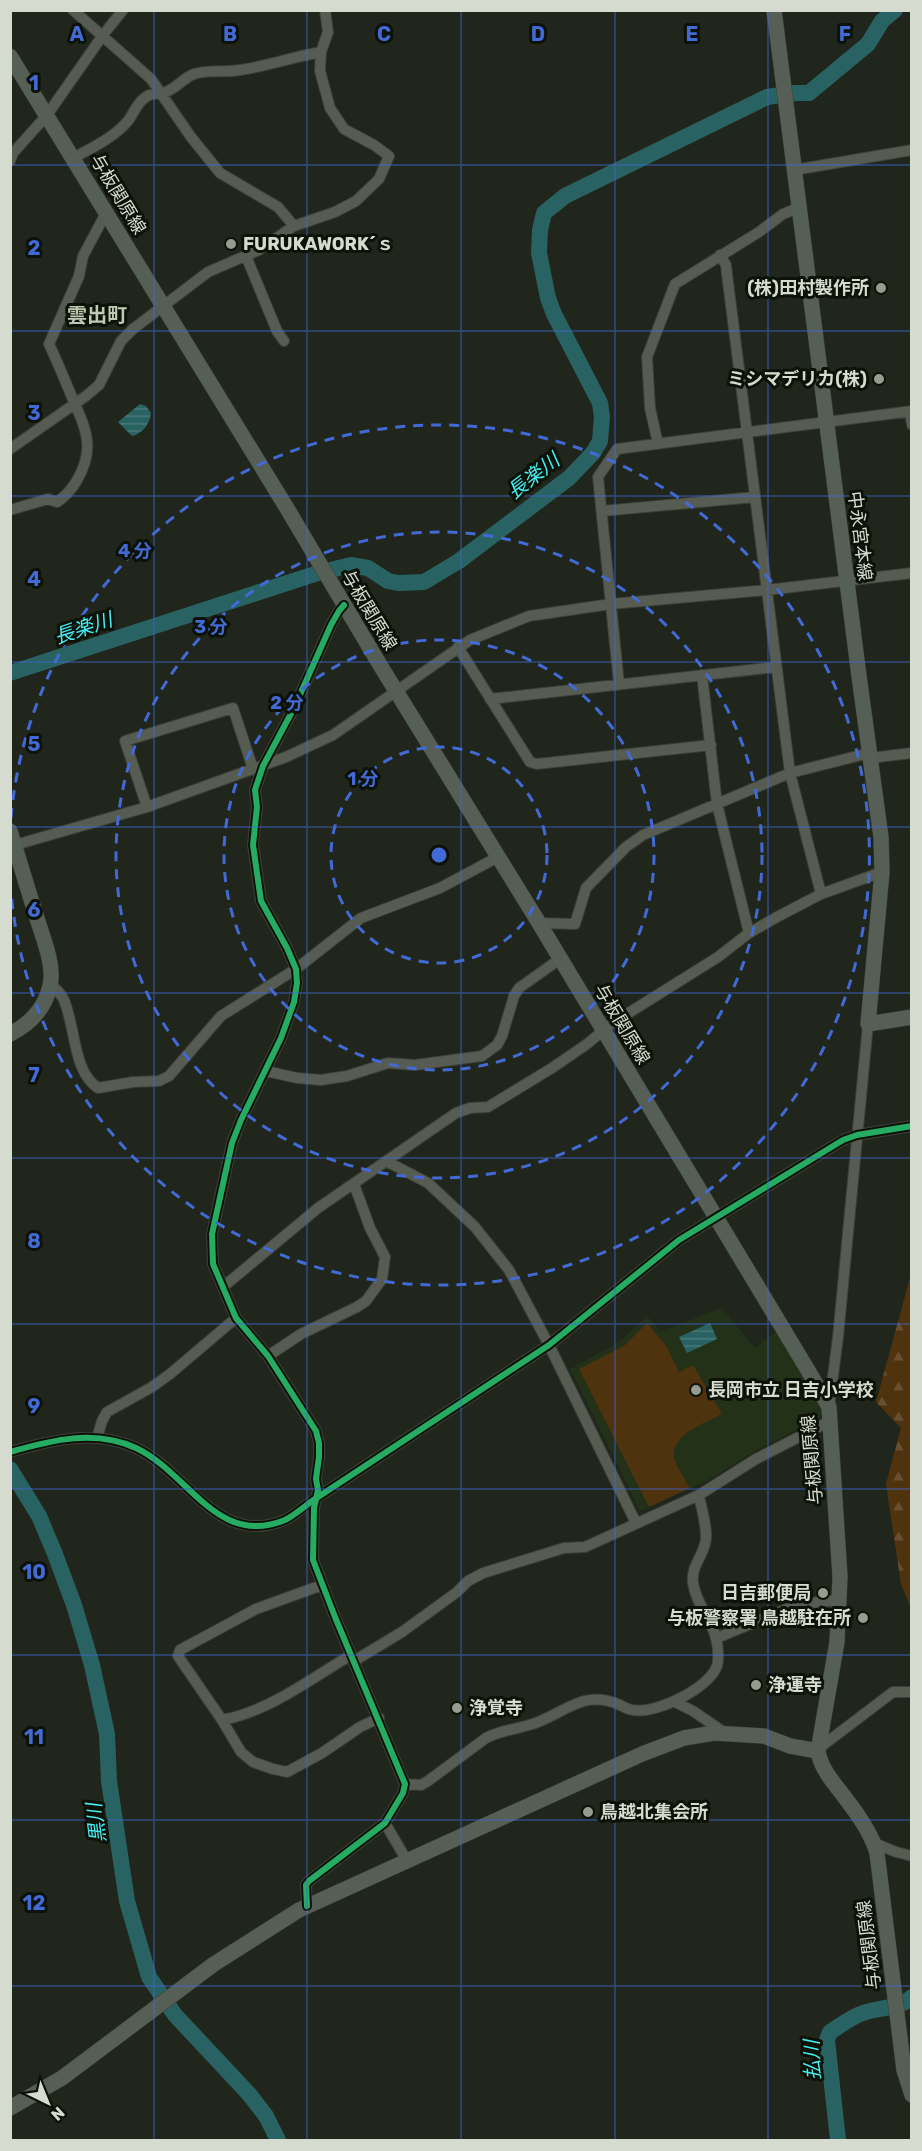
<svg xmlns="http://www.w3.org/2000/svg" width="922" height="2151" viewBox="0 0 922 2151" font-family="Rubik,'Noto Sans JP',sans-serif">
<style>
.built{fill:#233118}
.forest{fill:url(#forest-firs)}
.pitch{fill:#4f320e}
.water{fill:url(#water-rules)}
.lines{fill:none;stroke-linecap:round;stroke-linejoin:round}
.river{stroke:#296262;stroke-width:16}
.street-casing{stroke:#3b3f37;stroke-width:12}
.secondary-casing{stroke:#3b3f37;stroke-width:16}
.street{stroke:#575c52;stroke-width:10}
.secondary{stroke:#555f55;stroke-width:15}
.cycleway-casing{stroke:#0d1209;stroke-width:10}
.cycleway{stroke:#26ab63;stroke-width:6}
.grid{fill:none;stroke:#426ad6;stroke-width:1.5;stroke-opacity:0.55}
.ring{fill:none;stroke:#426ad6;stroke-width:3;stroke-dasharray:10 8}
.poi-dot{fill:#969c90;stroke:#0d1209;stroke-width:2}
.labels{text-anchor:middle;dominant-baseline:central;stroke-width:6;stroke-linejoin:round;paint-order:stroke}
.street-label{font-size:18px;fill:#d5dccf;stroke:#0d1209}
.poi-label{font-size:18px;font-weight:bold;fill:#d5dccf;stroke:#0d1209;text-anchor:start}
.neighbourhood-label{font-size:20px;font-weight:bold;fill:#bbcab0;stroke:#0d1209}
.water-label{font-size:20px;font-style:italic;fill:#43eff3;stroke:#0d1209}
.grid-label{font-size:20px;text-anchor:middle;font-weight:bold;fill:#426ad6;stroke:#0d1209;stroke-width:6;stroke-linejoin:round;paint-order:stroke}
.centre{fill:#426ad6;stroke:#0d1209;stroke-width:3}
.ring-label{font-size:18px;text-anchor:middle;font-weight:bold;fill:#426ad6;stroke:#0d1209;stroke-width:6;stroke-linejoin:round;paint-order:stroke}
</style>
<defs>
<pattern id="forest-firs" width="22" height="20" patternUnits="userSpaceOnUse" patternTransform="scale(1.5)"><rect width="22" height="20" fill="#4f320e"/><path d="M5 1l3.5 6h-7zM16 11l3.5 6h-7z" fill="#674f30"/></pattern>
<pattern id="water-rules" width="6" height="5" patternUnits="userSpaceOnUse" patternTransform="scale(1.5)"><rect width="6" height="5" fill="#296262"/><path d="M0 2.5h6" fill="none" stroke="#477877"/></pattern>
</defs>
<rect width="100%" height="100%" fill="#20261b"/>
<!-- built -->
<path class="built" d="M722 1308 755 1348 777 1331 823 1412 820 1418 760 1448 707 1481 640 1511 570 1369 619 1342 647 1316 661 1331Z"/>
<!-- forest -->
<path class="forest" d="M911 1274 912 1608H911L901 1584 886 1484 901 1428 876 1402Z"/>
<!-- pitch -->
<path class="pitch" d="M647 1323 667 1347 679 1372 693 1365 722 1414C706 1423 671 1434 674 1457 676 1467 685 1479 690 1488L649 1507 579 1369 624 1346Z"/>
<!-- water -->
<path class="water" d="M140 404 146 406 151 413C150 424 142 434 132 436L118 422Z
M710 1323 717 1339 687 1353 679 1337Z"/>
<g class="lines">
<!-- river -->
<path class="river" d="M10 673 318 573 351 565 368 568 388 581 398 583 424 582 459 561 569 478 593 453 600 441 602 417 600 403 554 314 548 298 539 253 540 230 544 213 565 196 767 97 795 93H809L868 44 882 21 895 10
M10 1469 39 1516 55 1554 74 1605 92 1665 107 1734 109 1781 127 1901 149 1977 175 2015 249 2094 266 2116 278 2140
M838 2140 827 2040 830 2032C840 2026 851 2017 863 2013 878 2007 900 2009 912 1997"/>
<!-- street casing -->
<g class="street-casing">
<path id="street" d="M73 10 151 79 191 137 220 173 278 207 294 226
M73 158C92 148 113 138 127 122 134 114 136 103 146 97 152 92 157 95 163 93 175 90 183 78 194 74 209 69 225 73 240 70 267 66 293 57 321 52
M10 161 13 153 47 115 103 35 123 10
M794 170 912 150
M720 255 726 265 727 274 790 773 821 894
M246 256 277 331 284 341
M910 412 912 425
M658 444 650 408 647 357 675 284 759 232 783 214 798 208
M10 449 86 396 99 385 121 341 133 329 208 272 259 250 294 226 335 212 356 201 379 179 389 156 374 145 344 129 330 108 320 71 321 52 328 32 325 10
M10 510 48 499 57 502C66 496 71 490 76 482 97 448 85 427 71 395 64 378 57 361 49 344L79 276 83 256 106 213
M602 511 755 497
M458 647 530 762 537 764 711 745
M702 675 717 804 749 933
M619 684 598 477 617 449 912 411
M490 699 776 667
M870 758 912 753
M147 807 125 741 233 708 253 769
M15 845 147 807 286 757 333 735 470 640 529 616 611 604 767 590 912 573
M539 923 575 924 586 888 626 847 643 835 790 773 869 753
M50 984C55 988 60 993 63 998 76 1025 72 1071 98 1088L133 1082 159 1081 169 1076 221 1016 296 969 361 918 440 888 498 857
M266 1071 297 1078 321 1080 347 1076 388 1063 415 1065 482 1056 497 1045 502 1036 514 996 519 988 560 959
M386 1161 428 1183 475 1227 509 1270 549 1345 636 1523
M223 1287 318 1208 456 1113 470 1108 488 1107 552 1068 587 1044 611 1024 718 957 749 933 777 917 821 894 882 872
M268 1356 301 1334 357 1307 366 1301 382 1279 385 1257 370 1228 354 1184
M829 1407 838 1337 868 1024
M97 1438 102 1421 107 1412 152 1387 170 1374 236 1318
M10 1452C52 1440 95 1429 136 1448 189 1473 217 1548 285 1520 295 1515 306 1505 315 1499L549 1345 679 1240 843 1140 857 1135 912 1126
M322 1585 256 1609 180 1650 178 1656 222 1720 241 1752 253 1762 273 1769 287 1772 322 1753 360 1727 379 1718
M717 1638 789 1608 818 1602 840 1600
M354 1661 402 1632 457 1592 468 1581 483 1573 564 1548 585 1547 699 1495 756 1459 830 1421
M675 1702 693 1711 725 1733
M222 1720C270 1711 310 1679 351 1655
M818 1749 893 1692H912
M405 1784 421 1785 428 1781 486 1738C503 1729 521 1729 538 1722 554 1716 569 1705 584 1701 596 1698 609 1700 620 1705 624 1707 629 1710 633 1710 656 1715 717 1685 718 1661 720 1623 698 1613 693 1583 691 1567 701 1559 705 1544 709 1532 701 1508 699 1495
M385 1823 406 1859
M874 1843 896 1852 912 1856
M307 1906 306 1885 309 1881 385 1823 403 1793 405 1784 335 1617 313 1560 314 1508 318 1490 316 1479 319 1457V1443L316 1431 268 1356 236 1318 213 1264 212 1234 232 1143 241 1120 281 1038 294 1002 297 983 296 969 287 948 261 901 253 845 257 807 255 790 263 766 294 708 331 625 339 611 344 605"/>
</g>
<!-- secondary casing -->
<g class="secondary-casing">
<path id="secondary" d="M774 10 859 676 881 837 882 872 868 1024 912 1017
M10 56 288 510 380 665 539 923 812 1377 829 1407 840 1577 837 1642 818 1751C821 1770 835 1784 846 1799 859 1816 871 1833 877 1853L904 2070 912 2095
M10 831C19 859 27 887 36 915 42 936 55 964 50 986 45 1008 30 1024 10 1034
M10 2108 62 2078 214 1964 299 1910 642 1754 684 1738 714 1733 764 1736 790 1746 818 1751"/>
</g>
<!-- street -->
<use href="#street" class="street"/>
<!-- secondary -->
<use href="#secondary" class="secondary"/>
<!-- cycleway casing -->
<g class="cycleway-casing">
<path id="cycleway" d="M10 1452C52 1440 95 1429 136 1448 189 1473 217 1548 285 1520 295 1515 306 1505 315 1499L549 1345 679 1240 843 1140 857 1135 912 1126
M307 1906 306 1885 309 1881 385 1823 403 1793 405 1784 335 1617 313 1560 314 1508 318 1490 316 1479 319 1457V1443L316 1431 268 1356 236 1318 213 1264 212 1234 232 1143 241 1120 281 1038 294 1002 297 983 296 969 287 948 261 901 253 845 257 807 255 790 263 766 294 708 331 625 339 611 344 605"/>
</g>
<!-- cycleway -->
<use href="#cycleway" class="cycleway"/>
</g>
<!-- grid -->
<path class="grid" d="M154 10V2140M307 10V2140M461 10V2140M615 10V2140M768 10V2140M10 165H912M10 331H912M10 496H912M10 662H912M10 827H912M10 993H912M10 1158H912M10 1324H912M10 1489H912M10 1655H912M10 1820H912M10 1986H912"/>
<!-- distance rings -->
<g class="ring">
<circle cx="439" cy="855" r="108"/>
<circle cx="439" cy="855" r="215"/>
<circle cx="439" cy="855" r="323"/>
<path d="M11 818A430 430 0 1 1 11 892"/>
</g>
<!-- markers -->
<g class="poi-dot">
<circle cx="231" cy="244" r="6"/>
<circle cx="881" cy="288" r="6"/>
<circle cx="879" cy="379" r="6"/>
<circle cx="696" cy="1390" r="6"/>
<circle cx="823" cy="1593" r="6"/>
<circle cx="863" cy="1618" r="6"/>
<circle cx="756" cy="1685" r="6"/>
<circle cx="457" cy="1708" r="6"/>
<circle cx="588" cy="1812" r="6"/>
</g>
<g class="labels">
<!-- street labels -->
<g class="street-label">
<text transform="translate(118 194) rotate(59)">与板関原線</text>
<text transform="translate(860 536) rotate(83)">中永宮本線</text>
<text transform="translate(369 610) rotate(59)">与板関原線</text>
<text transform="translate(622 1024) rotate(59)">与板関原線</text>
<text transform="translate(812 1460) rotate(-95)">与板関原線</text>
<text transform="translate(869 1945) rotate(-97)">与板関原線</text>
</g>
<!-- poi labels -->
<g class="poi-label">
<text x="243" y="244">FURUKAWORK´ｓ</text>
<text x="869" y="288" text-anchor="end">(株)田村製作所</text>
<text x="867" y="379" text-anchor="end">ミシマデリカ(株)</text>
<text x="708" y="1390">長岡市立 日吉小学校</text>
<text x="811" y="1593" text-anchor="end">日吉郵便局</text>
<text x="851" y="1618" text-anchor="end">与板警察署 鳥越駐在所</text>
<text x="768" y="1685">浄運寺</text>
<text x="469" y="1708">浄覚寺</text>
<text x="600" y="1812">鳥越北集会所</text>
</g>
<!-- neighbourhood labels -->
<g class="neighbourhood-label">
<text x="97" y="315">雲出町</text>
</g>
<!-- water labels -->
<g class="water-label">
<text transform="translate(533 476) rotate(-38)">長楽川</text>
<text transform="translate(83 628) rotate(-18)">長楽川</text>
<text transform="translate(96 1823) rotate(-97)">黒川</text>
<text transform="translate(812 2060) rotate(-92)">払川</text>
</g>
</g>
<g class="grid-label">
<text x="77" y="41">A</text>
<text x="230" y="41">B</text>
<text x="384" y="41">C</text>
<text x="538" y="41">D</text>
<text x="692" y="41">E</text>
<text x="845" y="41">F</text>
<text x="34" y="90">1</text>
<text x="34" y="255">2</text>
<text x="34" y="420">3</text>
<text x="34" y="586">4</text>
<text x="34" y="751">5</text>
<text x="34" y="917">6</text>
<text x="34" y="1082">7</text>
<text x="34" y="1248">8</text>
<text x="34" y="1413">9</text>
<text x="34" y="1579">10</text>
<text x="34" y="1744">11</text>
<text x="34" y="1910">12</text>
</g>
<circle cx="439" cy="855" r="9" class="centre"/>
<g class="ring-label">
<text x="135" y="557">4 分</text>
<text x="211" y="633">3 分</text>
<text x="287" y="709">2 分</text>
<text x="363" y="785">1 分</text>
</g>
<!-- border -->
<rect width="922" height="2151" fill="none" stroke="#d5dccf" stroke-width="24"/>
<!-- north arrow -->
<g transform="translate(48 2103) rotate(137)" stroke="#0d1209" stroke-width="4.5" paint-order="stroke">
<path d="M0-4.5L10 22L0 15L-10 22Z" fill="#d5dccf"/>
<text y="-9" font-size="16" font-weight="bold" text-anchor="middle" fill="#d5dccf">N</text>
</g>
</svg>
